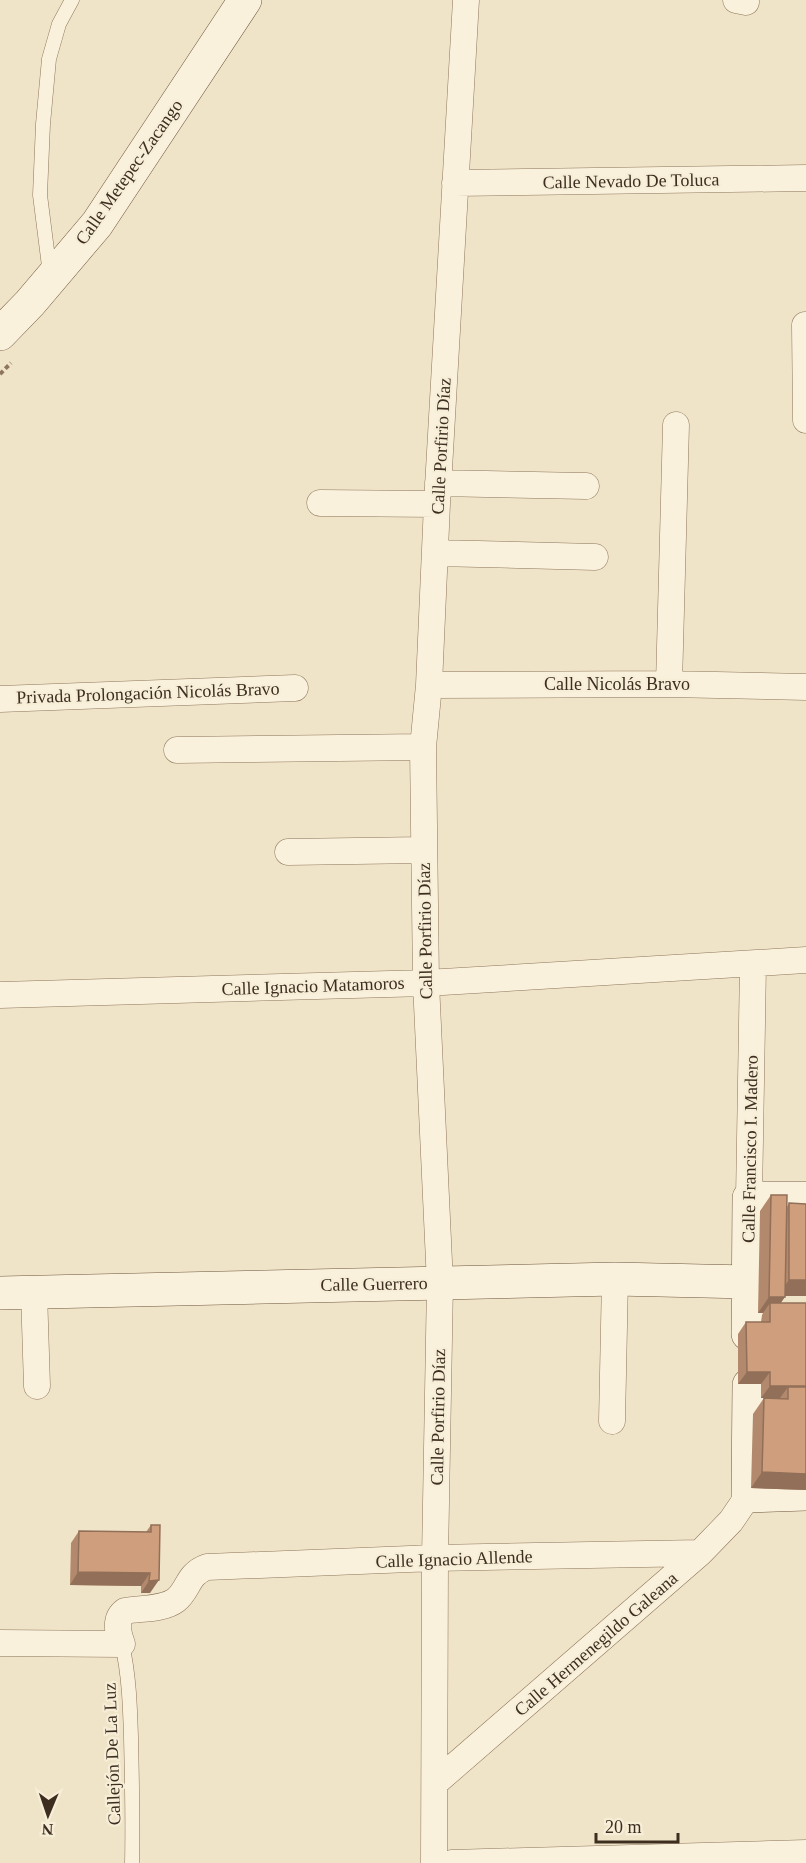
<svg xmlns="http://www.w3.org/2000/svg" width="806" height="1863" viewBox="0 0 806 1863" font-family="'Times New Roman',serif">
<style>
.lines{fill:none;stroke-linecap:round;stroke-linejoin:round}
.lane-casing{stroke:#8d765c;stroke-width:15}
.street-casing{stroke:#8d765c;stroke-width:27}
.secondary-casing{stroke:#6f573f;stroke-width:34}
.path{stroke:#8d765c;stroke-width:4;stroke-dasharray:4.5 3;stroke-linecap:butt}
.lane{stroke:#faf1dc;stroke-width:14}
.street{stroke:#faf1dc;stroke-width:26}
.secondary{stroke:#faf1dc;stroke-width:33}
.wall{fill:#b2896c}
.shaded-wall{fill:#916f58}
.building{fill:#cf9f7d;stroke:#916f58;stroke-width:1.5}
.labels{text-anchor:middle;dominant-baseline:central;stroke-width:4.5;stroke-linejoin:round;paint-order:stroke}
.street-label{font-size:18px;fill:#3d2e20;stroke:#f7eed8}
</style>
<rect width="100%" height="100%" fill="#f0e4c8"/>
<g class="lines">
<!-- lane casing -->
<g class="lane-casing">
<path id="lane" d="M50 274 40 195 43 124 49 59 59 24 72 0
M122 1644C129 1675 130 1705 131 1737 132 1779 133 1821 132 1863"/>
</g>
<!-- street casing -->
<g class="street-casing">
<path id="street" d="M736 0 746 2
M455 183 806 178
M805 325 806 420
M438 483 586 486
M320 503 437 504
M436 553 595 557
M669 684 676 425
M429 685 669 684 806 687
M0 699 295 688
M177 750 423 747
M288 852 423 850
M0 995 426 983 806 960
M749 1198 753 965
M34 1292 37 1386
M612 1421 615 1279
M0 1643 122 1644C118 1633 114 1619 125 1611 140 1608 163 1610 176 1600 189 1590 187 1574 207 1567L435 1558 700 1553
M435 1783 700 1553 731 1521 748 1496
M434 1863 435 1558 440 1283 426 983 423 747 429 685 437 504 466 0
M452 1863 806 1853"/>
</g>
<!-- secondary casing -->
<g class="secondary-casing">
<path id="secondary" d="M0 334 30 303 97 224 245 0
M0 1293 615 1279 748 1282
M748 1334 749 1198H806
M749 1385 748 1496 806 1494"/>
</g>
<!-- path -->
<path class="path" d="M0 374 11 363"/>
<!-- lane -->
<use href="#lane" class="lane"/>
<!-- street -->
<use href="#street" class="street"/>
<!-- secondary -->
<use href="#secondary" class="secondary"/>
</g>
<!-- wall -->
<path class="wall" d="M771 1195 787 1207 789 1203 806 1204V1296H785L781 1303 806 1450V1490L751 1488 753 1414 764 1398H761V1384H738V1334L746 1322H761L762 1315 763 1313H758L760 1211Z
M151 1525 150 1593H141V1586L70 1585 71 1543 79 1531 146 1532Z"/>
<!-- shaded-wall -->
<path class="shaded-wall" d="M789 1280H806V1296H777Z
M769 1297H785L773 1313 770 1303 763 1313H758Z
M747 1372H770L761 1384H738Z
M770 1386H806V1387H788L780 1398H761Z
M762 1472 806 1474V1490L751 1488Z
M78 1572 150 1573 141 1586 70 1585Z
M159 1580 150 1593H141L149 1581Z"/>
<!-- building -->
<path class="building" d="M771 1195H787L785 1297H769Z
M789 1203 806 1204V1280H789Z
M770 1303H806V1386H770V1372H747L746 1322H770Z
M788 1387H806V1474L762 1472 764 1398 788 1399Z
M151 1525H160L159 1580 149 1581 150 1573 78 1572 79 1531 151 1532Z"/>
<g class="labels">
<!-- street labels -->
<g class="street-label">
<text transform="translate(129 172) rotate(-55)">Calle Metepec-Zacango</text>
<text transform="translate(631 181) rotate(-1)">Calle Nevado De Toluca</text>
<text transform="translate(441 446) rotate(-87)">Calle Porfirio Díaz</text>
<text x="617" y="684">Calle Nicolás Bravo</text>
<text transform="translate(148 693) rotate(-2)">Privada Prolongación Nicolás Bravo</text>
<text transform="translate(425 931) rotate(-91)">Calle Porfirio Díaz</text>
<text transform="translate(313 986) rotate(-2)">Calle Ignacio Matamoros</text>
<text transform="translate(750 1149) rotate(-89)">Calle Francisco I. Madero</text>
<text transform="translate(374 1284) rotate(-1)">Calle Guerrero</text>
<text transform="translate(438 1417) rotate(-89)">Calle Porfirio Díaz</text>
<text transform="translate(454 1559) rotate(-2)">Calle Ignacio Allende</text>
<text transform="translate(596 1644) rotate(-41)">Calle Hermenegildo Galeana</text>
<text transform="translate(112 1754) rotate(-92)">Callejón De La Luz</text>
</g>
</g>
<!-- north arrow -->
<g transform="translate(48 1815) rotate(182)" stroke="#f7eed8" stroke-width="4.5" paint-order="stroke">
<path d="M0-4.5L10 22L0 15L-10 22Z" fill="#3d2e20"/>
<text y="-9" font-size="16" font-weight="bold" text-anchor="middle" fill="#3d2e20">N</text>
</g>
<!-- scale -->
<path d="M596 1833v9h82v-9" fill="none" stroke="#3d2e20" stroke-width="3"/>
<text x="605" y="1833" font-size="18" fill="#3d2e20" stroke="#f7eed8" stroke-width="4.5" paint-order="stroke">20 m</text>
</svg>
